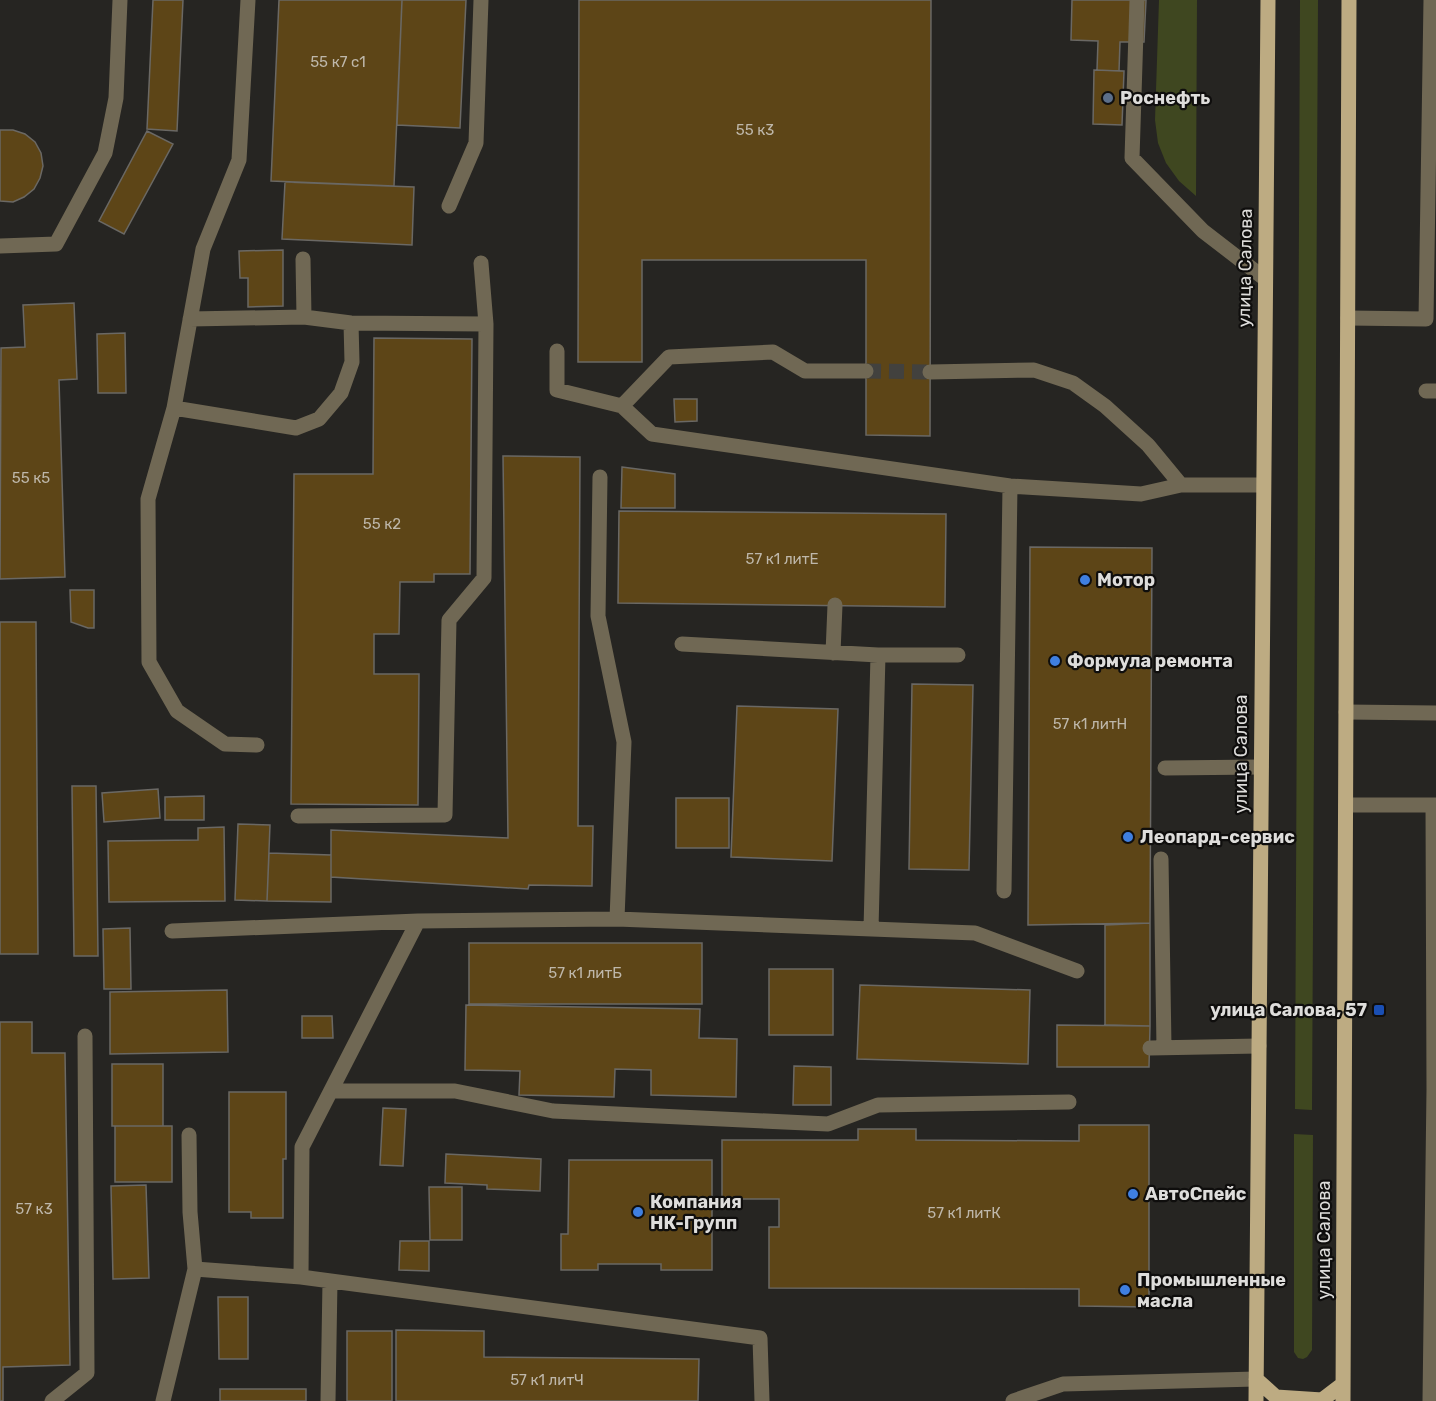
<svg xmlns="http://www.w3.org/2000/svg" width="1436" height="1401" viewBox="0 0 1436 1401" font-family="Rubik,sans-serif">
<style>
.green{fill:#3f4720}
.building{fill:#5d4517;stroke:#6a6864;stroke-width:1.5}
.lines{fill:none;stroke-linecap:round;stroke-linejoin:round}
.minor-tunnel{stroke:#42413e;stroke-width:15;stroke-dasharray:15 8;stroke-linecap:butt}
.minor{stroke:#706854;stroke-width:15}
.major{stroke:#bdab82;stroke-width:15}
.service-dot{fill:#5c6f8a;stroke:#0f0e0d;stroke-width:2}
.shop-dot{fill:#3f7fe0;stroke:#0f0e0d;stroke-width:2}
.transit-dot{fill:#1a4fb4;stroke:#0f0e0d;stroke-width:2}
.labels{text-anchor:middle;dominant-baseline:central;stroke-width:4.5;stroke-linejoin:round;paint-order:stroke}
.number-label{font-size:15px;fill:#beb7aa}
.poi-label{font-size:18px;font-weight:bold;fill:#dedddb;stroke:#0f0e0d;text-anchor:start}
.street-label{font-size:18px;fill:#dedddb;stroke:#0f0e0d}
</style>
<rect width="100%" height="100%" fill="#262522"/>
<!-- green -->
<path class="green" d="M1159 0H1197L1196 196 1179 181 1166 163 1158 143 1155 120Z
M1300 0H1318L1312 1110 1295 1109Z
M1294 1134 1313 1135 1312 1350 1307 1357 1303 1359 1298 1358 1294 1352Z"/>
<!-- building -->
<path class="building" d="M153 0H183L177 131 147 129Z
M279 0H402L394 186 271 181Z
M402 0H466L460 128 397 125Z
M579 0H931L930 436 866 435V260H642V362H578Z
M1072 0H1146L1144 42H1120L1119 71 1097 70 1098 41 1071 40Z
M1094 70 1124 71 1122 125 1093 124Z
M0 130H13L25 134 35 142 41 153 43 166 40 178 34 189 24 197 13 202 0 201Z
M147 131 173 144 124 234 99 221Z
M285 182 414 187 412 245 282 239Z
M283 250V306L248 307V278H240L239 251Z
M74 303 77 379 59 380 65 577 0 579 1 348 25 347 23 305Z
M125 333 126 393H98L97 334Z
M374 338 472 339 470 574H434V582H400L399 634H374V674H419L418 805 291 804 294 474H373Z
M674 399H697V421L675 422Z
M503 456 580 457 578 826H593L592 886 529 885 528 889 331 877V830L508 838Z
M622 467 675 474V508H621Z
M619 511 946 514 945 607 618 603Z
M1030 547 1152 548 1150 923 1028 925Z
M70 590H94V628H88L71 622Z
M0 622H36L38 954H0Z
M912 684 973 685 969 870 909 869Z
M737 706 838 709 832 861 731 857Z
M72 786H96L98 956H74Z
M158 789 160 818 104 822 102 793Z
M204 796V820H165V797Z
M676 798H729V848H676Z
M238 824 270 825 267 901 235 900Z
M224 827 225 901 109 902 108 841 198 840V828Z
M269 853 331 855V902L267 901Z
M1150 923V1026L1105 1025V925Z
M130 928 131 989H104L103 929Z
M469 943H702V1004H469Z
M769 969H833V1035H769Z
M860 985 1030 990 1028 1064 857 1059Z
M227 990 228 1052 110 1054V992Z
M466 1005 700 1009 699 1038 737 1039 736 1097 651 1095V1070L615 1069 614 1097 519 1095 520 1071 465 1070Z
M302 1016H332L333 1038H302Z
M0 1022H32V1053H65L70 1365 3 1367V1401H0Z
M1057 1025 1150 1026 1149 1067H1057Z
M112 1064H163V1126H112Z
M794 1066 831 1067V1105H793Z
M229 1092H286V1159H283V1218H251V1212H229Z
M383 1108 406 1109 403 1166 380 1165Z
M1079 1125H1149V1307L1079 1306V1289L769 1288V1227H779V1199H722V1140H858V1129H916V1140L1079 1141Z
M115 1126H172V1182H115Z
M446 1154 541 1159 540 1191 487 1189V1185L445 1183Z
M569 1160H712V1270H661V1264H598V1270H561V1234H568Z
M146 1185 149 1278 113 1279 111 1186Z
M429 1187H462V1240H430Z
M400 1241H429V1271L399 1270Z
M218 1297H248V1359H219Z
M396 1330 484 1331V1357L699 1359 698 1401H396Z
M347 1331H392V1401H347Z
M220 1389H306V1401H220Z"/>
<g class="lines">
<!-- minor-tunnel -->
<path class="minor-tunnel" d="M866 371 930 372"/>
<!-- minor -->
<path class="minor" d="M248 0 239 160 203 249 174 408 148 499 149 662 177 711 225 744 257 745
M1137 0 1132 158 1203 231 1264 278
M449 206 476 143 481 0
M0 246 56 244 105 153 116 98 120 0
M303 259 304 317
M1348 318 1426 319 1431 0
M190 319 304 317 351 323 486 324
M557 351V390L622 406 652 434 1010 486 1141 494 1181 485
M930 372 1034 370 1073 383 1105 406 1148 445 1181 485H1263
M1426 391H1436
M622 406 669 357 773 352 805 371H866
M174 408 296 428 319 419 341 393 352 362 351 323
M600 477 598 616 624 742 617 919
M682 644 878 655 871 929
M833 653 835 605
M878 655H958
M1346 712 1436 713
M1165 768 1261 767
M1346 805H1436
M298 816 445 815 449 620 484 578 486 324 481 263
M1161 859 1164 1047
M1004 891 1010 486
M172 931 418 921
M1150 1048 1259 1046
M331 1091H455L553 1111 828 1124 878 1105 1069 1102
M189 1135 190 1212 195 1269
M52 1401 87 1373 85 1036
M163 1401 195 1269 301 1277
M328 1401 330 1281
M762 1401 760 1338 301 1277 302 1147 418 921 617 919 975 933 1077 971
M1013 1401 1063 1384 1256 1379
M1430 1401 1434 1089 1433 805"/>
<!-- major -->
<path class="major" d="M1256 1379 1276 1397 1322 1400 1343 1384
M1256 1401 1268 0
M1343 1401 1349 0"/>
</g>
<!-- markers -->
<circle class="service-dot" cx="1108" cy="98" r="6"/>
<g class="shop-dot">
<circle cx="1085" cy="580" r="6"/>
<circle cx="1055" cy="661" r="6"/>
<circle cx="1128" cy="837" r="6"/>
<circle cx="1133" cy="1194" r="6"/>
<circle cx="638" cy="1212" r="6"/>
<circle cx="1125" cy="1290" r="6"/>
</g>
<rect class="transit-dot" x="1373" y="1004" width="12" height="12" rx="3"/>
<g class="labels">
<!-- number labels -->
<g class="number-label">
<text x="338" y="62">55 к7 с1</text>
<text x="755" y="130">55 к3</text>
<text x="31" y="478">55 к5</text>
<text x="382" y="524">55 к2</text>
<text x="782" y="559">57 к1 литЕ</text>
<text x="1090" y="724">57 к1 литН</text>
<text x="585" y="973">57 к1 литБ</text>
<text x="34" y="1209">57 к3</text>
<text x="964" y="1213">57 к1 литК</text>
<text x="547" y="1380">57 к1 литЧ</text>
</g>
<!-- poi labels -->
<g class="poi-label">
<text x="1120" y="98">Роснефть</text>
<text x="1097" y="580">Мотор</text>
<text x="1067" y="661">Формула ремонта</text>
<text x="1140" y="837">Леопард-сервис</text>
<text x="1367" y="1010" text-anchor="end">улица Салова, 57</text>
<text x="1145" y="1194">АвтоСпейс</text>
<text x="650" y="1202">Компания<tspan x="650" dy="21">НК-Групп</tspan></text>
<text x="1137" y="1280">Промышленные<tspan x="1137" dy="21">масла</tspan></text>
</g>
<!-- street labels -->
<g class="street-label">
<text transform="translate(1245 268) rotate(-89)">улица Салова</text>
<text transform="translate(1241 754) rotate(-90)">улица Салова</text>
<text transform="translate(1324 1240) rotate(-90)">улица Салова</text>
</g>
</g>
</svg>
